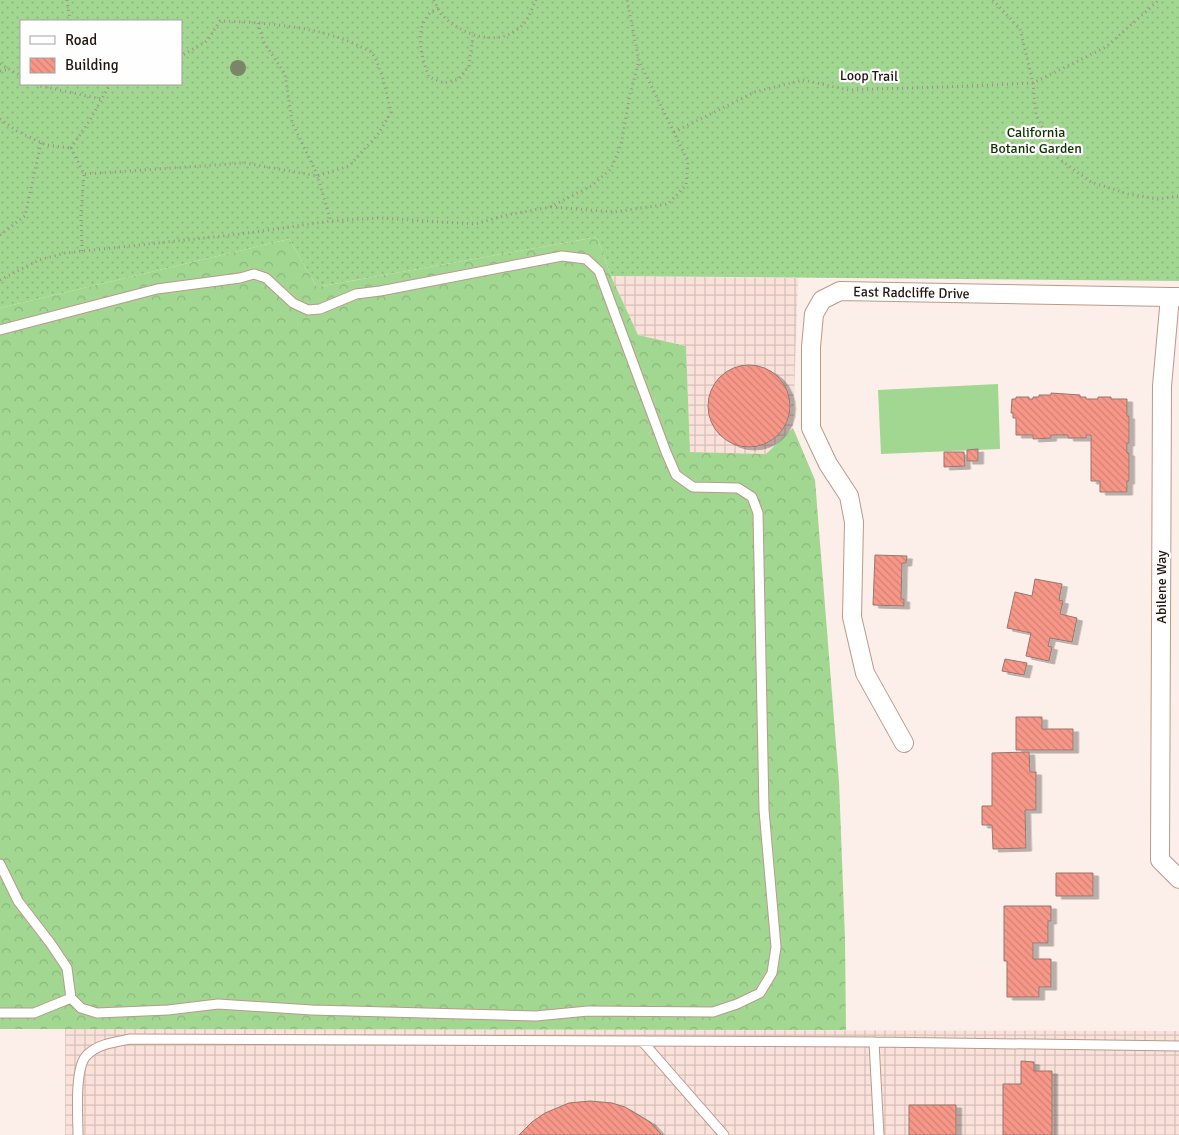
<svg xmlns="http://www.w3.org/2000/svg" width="1179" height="1135" viewBox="0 0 1179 1135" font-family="Signika,sans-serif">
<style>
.industrial{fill:url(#industrial-grid)}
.grass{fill:url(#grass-dots);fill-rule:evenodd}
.forest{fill:url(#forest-crowns)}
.pitch{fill:#a2d791}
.building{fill:url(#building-back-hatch);stroke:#977670;filter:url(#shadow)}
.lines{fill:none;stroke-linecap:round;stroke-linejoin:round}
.service-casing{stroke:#b99a8b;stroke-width:11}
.minor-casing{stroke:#b99a8b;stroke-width:20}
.path{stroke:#9e918b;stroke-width:3;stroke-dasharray:1 4;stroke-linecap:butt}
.service{stroke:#fff;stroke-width:9}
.minor{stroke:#fff;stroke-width:18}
.tree{fill:#798768}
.labels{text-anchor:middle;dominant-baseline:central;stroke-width:4.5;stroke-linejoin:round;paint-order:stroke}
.street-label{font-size:14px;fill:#20150f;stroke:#fefefe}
.park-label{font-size:14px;fill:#0e3300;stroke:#fefefe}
</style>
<defs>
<pattern id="industrial-grid" width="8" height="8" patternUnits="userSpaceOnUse" patternTransform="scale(1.25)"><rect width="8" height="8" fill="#fae1d9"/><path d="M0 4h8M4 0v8" fill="none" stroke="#d6c0b9"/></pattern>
<pattern id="grass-dots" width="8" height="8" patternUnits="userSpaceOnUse" patternTransform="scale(1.25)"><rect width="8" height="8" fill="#a2d791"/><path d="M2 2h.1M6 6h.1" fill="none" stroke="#8bb87c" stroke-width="1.8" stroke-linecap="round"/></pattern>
<pattern id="forest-crowns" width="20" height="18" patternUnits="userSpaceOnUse" patternTransform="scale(1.25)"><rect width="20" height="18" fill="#a2d791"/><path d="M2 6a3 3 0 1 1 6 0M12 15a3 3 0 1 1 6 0" fill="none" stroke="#8bb87c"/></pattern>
<pattern id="building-back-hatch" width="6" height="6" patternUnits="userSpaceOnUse" patternTransform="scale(1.25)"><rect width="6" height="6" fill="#f79788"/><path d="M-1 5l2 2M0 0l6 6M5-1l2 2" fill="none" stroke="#d38174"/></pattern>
<filter id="shadow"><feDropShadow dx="5.5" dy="3" stdDeviation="0" flood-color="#0004"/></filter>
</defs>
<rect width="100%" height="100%" fill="#fceee8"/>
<!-- industrial -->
<path class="industrial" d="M611 276 798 278 793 428 766 454 690 452 686 346 638 335Z
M65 1029 1179 1031V1135H65Z"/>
<!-- grass -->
<path class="grass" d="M0 0H1179V281L611 276 597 237 317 287 289 239 0 308ZM21 21H181V84H21Z"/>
<!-- forest -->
<path class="forest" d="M597 237 611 276 638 335 686 346 690 452 766 454 793 428 815 480 839 782 845 939 846 1030 0 1029V308L289 239 317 287Z"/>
<!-- pitch -->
<path class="pitch" d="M998 384 1000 449 881 454 878 390Z"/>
<!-- building -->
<path class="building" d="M708 406a41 41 0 1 1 82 0a41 41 0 1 1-82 0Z
M1051 393 1080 395V397H1086V399H1098V397H1111V399H1127V416H1129V443H1127V453H1129V481H1127V492H1100V481H1091V435H1086V438H1068V435H1051V438L1033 439V435H1016V418H1013V413H1011L1012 399H1016V397H1029V399H1033V397H1039V395H1051Z
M978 449V461H967V450Z
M944 452H964L965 466 944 467Z
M875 555 907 556 906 563H902L901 599H904V606L873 605Z
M1035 579 1062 584 1059 600 1063 601 1060 614 1077 618 1072 642 1050 638 1048 646 1052 647 1049 661 1026 656 1031 633 1007 628 1015 592 1032 596Z
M1005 659 1027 663 1024 675 1002 671Z
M1016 717H1042V729H1073V750H1016Z
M1029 752 1030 772H1036V810H1025L1026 848 993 849 992 825H982V806H992V753Z
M1056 873H1093V896H1056Z
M1004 906H1051V921H1048V943H1033V959H1051V987H1039V997H1007V961H1004Z
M1021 1061 1034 1062V1071H1052V1135H1003V1084H1021Z
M590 1101 612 1103 625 1107 650 1122 662 1135H519L532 1122 545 1113 569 1103Z
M909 1105H956V1135H909Z"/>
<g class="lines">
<!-- service casing -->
<g class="service-casing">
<path id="service" d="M0 330 157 289 240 278 254 274 266 278 293 303 308 310 320 309 356 294 380 291 562 256 586 259 599 271 666 452 676 475 693 487 738 488 752 497 758 513 764 810 776 947 772 973 760 993 737 1004 713 1012 588 1011 536 1016 312 1010 218 1004 168 1010 97 1013 81 1008 71 998 67 968 51 944 18 901 0 864
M0 1013H34L71 998
M642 1041 724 1135
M874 1042 879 1135
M78 1135C78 1117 74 1067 87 1055 98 1044 115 1042 130 1039L874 1042 1179 1046"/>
</g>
<!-- minor casing -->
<g class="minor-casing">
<g id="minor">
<path d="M1179 297H1170L1162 386 1160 860 1179 879"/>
<path id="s1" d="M904 743 865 673 852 617 854 522 849 496 828 464 811 428V347L814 314 822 300 840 291 1170 297"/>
</g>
</g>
<!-- path -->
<path class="path" d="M67 0 70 21
M434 0C436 4 438 10 441 14 463 37 503 50 526 21 530 15 533 6 536 0
M993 0 1020 29 1033 83 1036 115 1058 158 1091 182 1128 194 1158 199 1179 196
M438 8C435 10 431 12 428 15 414 33 422 59 429 77L444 83 459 79 469 66 473 36
M258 23 263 41 285 74 292 122 316 172 331 221
M0 64 21 76
M0 71 9 69
M36 84 41 86 101 99
M0 119 17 131 46 145 71 148
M674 132 755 92 803 80 849 90 970 86 1033 83 1106 47 1159 0
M71 148 84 174 245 163 317 176 349 166 379 133 391 112C386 93 383 70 372 53 370 50 363 48 359 46 322 27 262 22 220 21L207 41 181 56
M71 148 90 120 110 84
M551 207 614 212 668 204 686 185 688 161 639 61 627 0
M0 235 25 216 41 143
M82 251 81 214 84 174
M0 280 39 260 65 253 241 234 331 221 379 218 475 224 507 215 550 207 591 186 611 169 621 145 630 94 639 61"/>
<!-- service -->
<use href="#service" class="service"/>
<!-- minor -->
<use href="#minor" class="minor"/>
</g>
<!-- trees -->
<circle class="tree" cx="238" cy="68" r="8"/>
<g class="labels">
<!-- street labels -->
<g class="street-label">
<text transform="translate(869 76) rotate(1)">Loop Trail</text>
<text stroke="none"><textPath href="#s1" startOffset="559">East Radcliffe Drive</textPath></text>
<text transform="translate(1161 587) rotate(-90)">Abilene Way</text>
</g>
<!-- park labels -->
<g class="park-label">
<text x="1036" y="132">California<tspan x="1036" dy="16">Botanic Garden</tspan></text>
</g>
</g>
<!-- legend -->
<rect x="20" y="20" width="162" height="65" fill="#fefefe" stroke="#a5a19e"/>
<rect x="30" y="36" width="25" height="8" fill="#ffffff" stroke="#a5a19e"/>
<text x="65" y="45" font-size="15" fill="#20150f">Road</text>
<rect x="30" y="58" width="25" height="15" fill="url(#building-back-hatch)" stroke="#a5a19e"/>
<text x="65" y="70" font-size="15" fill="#20150f">Building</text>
</svg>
